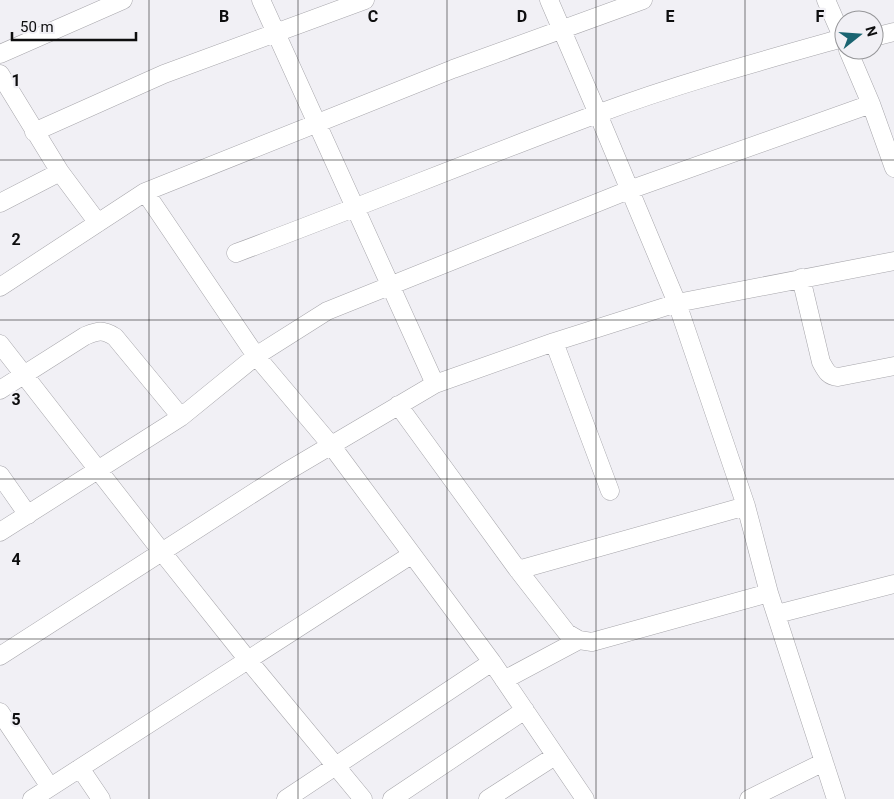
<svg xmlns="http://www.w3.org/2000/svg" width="894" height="799" viewBox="0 0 894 799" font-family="Roboto,sans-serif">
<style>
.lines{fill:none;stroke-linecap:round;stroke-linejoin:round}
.street-casing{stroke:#a7a6ab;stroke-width:19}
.street{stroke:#fff;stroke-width:18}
.grid{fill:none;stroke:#0e0e0f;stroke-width:1;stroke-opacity:0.55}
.grid-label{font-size:16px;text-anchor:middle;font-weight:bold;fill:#0e0e0f;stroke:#f1f0f5;stroke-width:4.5;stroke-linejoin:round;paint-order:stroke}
</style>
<rect width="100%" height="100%" fill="#f1f0f5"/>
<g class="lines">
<!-- street casing -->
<g class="street-casing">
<path id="street" d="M261 0 435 384 554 342 677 303 894 261
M549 0 598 114 677 303 746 506 769 593 836 799
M826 0 844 41
M874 37 894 32
M848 50 871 104 894 168
M0 54 123 0
M0 74 60 172 98 223
M34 132 164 74 365 0
M145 192 256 356 331 445 492 662 585 799
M0 203 60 172
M236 253C357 208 476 159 597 114 677 84 761 61 843 38
M801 278 821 362C826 371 828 376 838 377L894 366
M0 287 145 192 453 69 643 0
M554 342 610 491
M0 344 162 552 248 660 363 799
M0 390 85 336C98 331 102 329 115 337L181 417
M398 405 518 570 567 633 579 640 592 642 769 593
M0 475 28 515
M0 532 181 417 256 356 327 311 629 190 871 104
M518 570 746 506
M777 614 894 584
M0 656 286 472 435 384
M504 680 579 640
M0 712 50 787
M80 768 101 799
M32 799 411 555
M286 799 492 662
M392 799 525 710
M488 799 555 756
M749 799 824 762"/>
</g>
<!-- street -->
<use href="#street" class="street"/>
</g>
<!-- grid -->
<path class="grid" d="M149 0V799M298 0V799M447 0V799M596 0V799M745 0V799M0 160H894M0 320H894M0 479H894M0 639H894"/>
<g class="grid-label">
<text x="224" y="22">B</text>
<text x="373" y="22">C</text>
<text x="522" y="22">D</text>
<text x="670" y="22">E</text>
<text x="820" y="22">F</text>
<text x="16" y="86">1</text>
<text x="16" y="245">2</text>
<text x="16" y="405">3</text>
<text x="16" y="565">4</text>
<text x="16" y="725">5</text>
</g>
<!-- north arrow -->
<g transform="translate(859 35) rotate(73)"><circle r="24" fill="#f1f0f5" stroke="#969699"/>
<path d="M0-4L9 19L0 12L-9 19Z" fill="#1a6471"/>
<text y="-8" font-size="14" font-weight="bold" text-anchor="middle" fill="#0e0e0f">N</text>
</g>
<!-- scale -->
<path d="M12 32v8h124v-8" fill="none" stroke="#0e0e0f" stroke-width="2.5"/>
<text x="20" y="32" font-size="15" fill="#0e0e0f" stroke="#f1f0f5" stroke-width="4" paint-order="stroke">50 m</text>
</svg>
